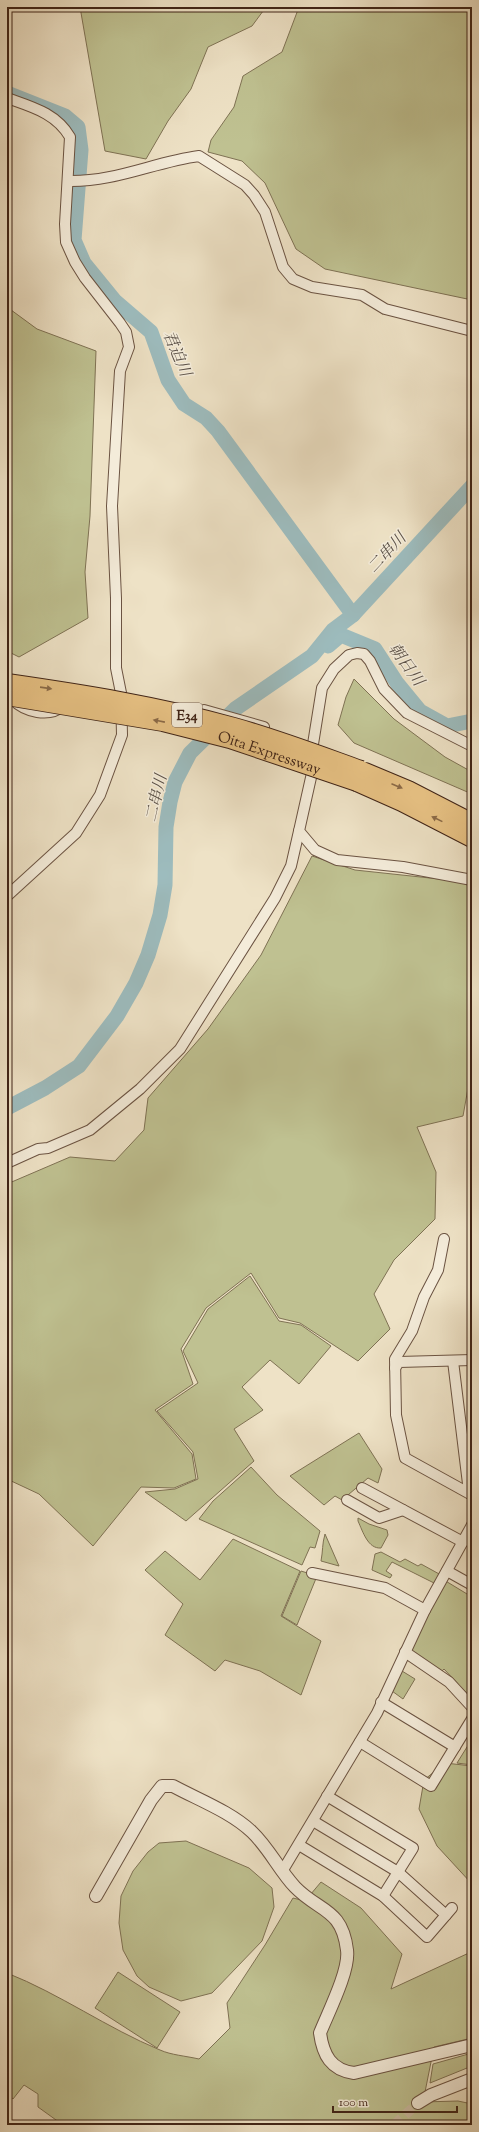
<svg xmlns="http://www.w3.org/2000/svg" width="479" height="2132" font-family="'Sorts Mill Goudy','Noto Serif JP',serif">
<rect width="100%" height="100%" fill="#eee2c6"/>
<filter id="stains"><feTurbulence type="fractalNoise" baseFrequency=".005" numOctaves="4"/><feColorMatrix values="0 0 0 0 .2 0 0 0 0 .09 0 0 0 0 .02 0 0 0 .5 -.17"/></filter>
<radialGradient id="worn" r=".72"><stop offset=".6" stop-color="#630" stop-opacity="0"/><stop offset="1" stop-color="#630" stop-opacity=".3"/></radialGradient>
<g fill="#bfc191" stroke="#7f7254">
<polygon points="80,7 266,7 252,26 208,47 191,89 168,121 146,159 105,151"/>
<polygon points="299,7 472,7 472,300 325,269 296,249 265,183 242,161 208,152 211,140 234,107 243,76 282,52"/>
<polygon points="7,307 37,329 96,351 90,516 85,572 88,618 19,657 7,651"/>
<polygon points="354,679 394,719 445,757 472,772 472,794 354,743 338,725 346,697"/>
<polygon points="312,856 355,870 458,881 472,887 472,1066 463,1116 417,1127 436,1172 435,1219 394,1260 374,1294 390,1329 358,1361 300,1323 279,1318 251,1273 206,1308 181,1349 193,1384 155,1410 192,1454 196,1479 174,1488 141,1487 93,1546 39,1494 7,1479 7,1184 70,1157 115,1161 144,1130 148,1098 208,1029 261,955"/>
<polygon points="250,1276 279,1321 301,1325 331,1346 299,1384 270,1360 242,1387 263,1410 234,1429 254,1461 186,1521 145,1492 175,1489 198,1479 193,1452 157,1411 198,1383 183,1351 208,1309"/>
<polygon points="359,1433 382,1469 378,1483 368,1478 342,1500 335,1496 324,1505 290,1476"/>
<polygon points="251,1467 277,1495 320,1531 315,1548 310,1547 302,1565 199,1519 213,1501"/>
<path d="M 358,1518 L 369,1524 L 387,1530 L 388,1535 L 381,1548 C 368,1549 363,1532 358,1521 Z"/>
<path d="M 325,1534 L 339,1566 L 321,1561 C 323,1551 322,1544 325,1534 Z"/>
<polygon points="233,1539 300,1571 281,1616 321,1641 301,1695 260,1671 225,1660 215,1671 165,1635 183,1604 145,1570 165,1551 200,1580"/>
<polygon points="381,1552 400,1562 405,1559 418,1566 421,1564 441,1575 436,1584 392,1562 386,1571 392,1575 390,1578 372,1570 375,1554"/>
<polygon points="301,1571 317,1576 297,1625 282,1616"/>
<polygon points="444,1580 472,1597 472,1699 444,1669 442,1671 409,1650"/>
<polygon points="402,1671 415,1679 403,1699 392,1691"/>
<polygon points="472,1739 472,1765 457,1763"/>
<polygon points="445,1763 472,1766 472,1884 437,1846 419,1809 424,1780"/>
<polygon points="186,1841 249,1868 272,1888 274,1907 262,1941 212,1993 181,2001 149,1987 137,1976 123,1950 119,1923 121,1896 133,1871 148,1852 159,1843"/>
<path d="M 321,1882 L 361,1908 L 402,1954 L 391,1989 L 471,1952 L 472,1947 L 472,2038 L 434,2047 L 423,2102 L 458,2101 L 472,2104 L 472,2125 L 63,2125 L 38,2107 L 38,2094 L 24,2085 L 13,2099 L 7,2094 L 7,1973 C 60,1994 107,2028 160,2050 C 171,2055 186,2056 199,2059 L 230,2028 L 227,2003 L 265,1945 L 293,1898 L 305,1901 Z"/>
<polygon points="118,1972 180,2012 157,2048 95,2008"/>
<polygon points="472,2053 472,2066 430,2083 433,2064"/>
</g>
<g fill="none" stroke-linecap="round" stroke-linejoin="round">
<g stroke="#9dbcbe" stroke-width="15">
<polyline points="7,93 65,116 78,127 81,150 74,240 84,263 115,301 151,332 168,380 184,404 206,418 218,431 353,615"/>
<polyline points="328,646 341,635 375,649 397,683 420,711 447,726 472,721"/>
<polyline points="7,1108 45,1088 79,1066 117,1016 136,983 148,955 160,915 165,885 166,827 170,802 175,782 190,753 235,709 312,656 333,630 353,615 472,486"/>
</g>
<polyline stroke="#cbbca3" stroke-width="10" stroke-dasharray="10 5" stroke-linecap="butt" points="394,2125 418,2103"/>
<g stroke="#6b5342" stroke-width="12">
<g id="minor">
<path d="M 7,98 C 32,107 56,113 70,137 L 65,224 L 66,242 L 75,262 L 85,278 L 120,323 L 126,332 L 129,347 L 120,371 L 112,506 L 116,598 L 116,668 L 121,693 L 122,735 L 100,795 L 76,833 L 7,896"/>
<path d="M 68,181 C 116,182 154,162 199,156 L 245,185 L 254,195 L 265,212 L 283,267 L 293,279 L 312,287 L 362,295 L 385,309 L 472,331"/>
<path d="M 13,700 C 25,712 49,718 63,706"/>
<polyline points="204,710 264,727"/>
<polyline points="472,746 407,713 384,689 370,661 364,654 357,653 349,655 334,669 322,688 309,769 312,773 299,831 315,850 337,860 403,867 472,880"/>
<polyline points="7,1163 38,1149 48,1148 90,1130 140,1089 180,1049 275,898 291,866 299,831"/>
<polyline points="444,1239 438,1270 424,1297 412,1331 395,1359 396,1415 405,1458 472,1495"/>
<polyline points="453,1361 469,1492"/>
<polyline points="395,1368 399,1362 472,1360"/>
<polyline points="362,1488 463,1542"/>
<polyline points="347,1500 379,1518 403,1510"/>
<polyline points="447,1571 472,1585"/>
<polyline points="312,1573 385,1588 425,1610"/>
<polyline points="405,1652 449,1682 472,1707"/>
<polyline points="381,1702 455,1747"/>
<polyline points="360,1742 431,1786 472,1719"/>
<polyline points="327,1796 413,1848 383,1896"/>
<polyline points="313,1821 398,1872 446,1915"/>
<polyline points="299,1845 383,1896 427,1937 452,1908"/>
<polyline points="283,1870 377,1713 425,1610 472,1525"/>
</g>
</g>
<g stroke="#6b5342" stroke-width="14">
<g id="tertiary">
<path d="M 96,1896 L 151,1800 L 162,1786 L 173,1786 C 199,1800 231,1812 252,1832 C 269,1848 279,1870 295,1887 C 319,1912 342,1908 347,1950 C 350,1970 328,2013 320,2033 C 323,2055 331,2070 354,2073 L 472,2045"/>
<polyline points="418,2103 431,2095 472,2079"/>
</g>
</g>
<g stroke="#3f2316" stroke-width="20">
<g id="motorway">
<polyline points="365,772 408,790 472,823"/>
<polyline points="357,782 402,802 472,838"/>
</g>
</g>
<use href="#minor" stroke="#f4ecda" stroke-width="10"/>
<use href="#tertiary" stroke="#f4ecda" stroke-width="12"/>
<use href="#motorway" stroke="#e7c183" stroke-width="18"/>
<g stroke="#3f2316" stroke-width="20" stroke-linecap="butt">
<g id="motorway-bridge">
<path d="M 7,683 C 83,694 160,706 234,727 C 277,739 319,755 361,770"/>
<path id="s1" d="M 7,696 L 163,722 L 230,739 L 357,782"/>
</g>
</g>
<use href="#motorway-bridge" stroke="#e7c183" stroke-width="18"/>
</g>
<defs><path id="oneway-solid" d="M-6-.8H1V-3.2L6.5 0L1 3.2V.8H-6Z"/></defs>
<g fill="#8b6a47">
<use href="#oneway-solid" transform="translate(46 688) rotate(8)"/>
<use href="#oneway-solid" transform="translate(159 721) rotate(-169)"/>
<use href="#oneway-solid" transform="translate(397 786) rotate(23)"/>
<use href="#oneway-solid" transform="translate(437 819) rotate(-154)"/>
</g>
<g text-anchor="middle" stroke-width="3" stroke-linejoin="round" paint-order="stroke">
<rect fill="#f4ecda" stroke="#755f51" stroke-width="1" x="172" y="703" width="30" height="24" rx="3"/>
<g font-size="14" font-weight="bold" fill="#3f2316">
<text x="187" y="720">E34</text>
</g>
<g font-size="15" fill="#3f2316" stroke="#f4ecda">
<text dy="5" stroke="none"><textPath href="#s1" startOffset="269">Oita Expressway</textPath></text>
</g>
<g font-size="16" font-style="italic" fill="#5b5148" stroke="#f4ecda">
<text transform="translate(178 353) rotate(67)" y="6">君迫川</text>
<text transform="translate(386 552) rotate(-47)" y="6">二串川</text>
<text transform="translate(407 664) rotate(54)" y="6">朝日川</text>
<text transform="translate(155 798) rotate(-77)" y="6">二串川</text>
</g>
</g>
<rect width="479" height="2132" fill="none" stroke="#eee2c6" stroke-width="24"/>
<rect x="8" y="8" width="463" height="2116" fill="none" stroke="#3f2316" stroke-width="2"/>
<rect x="12" y="12" width="455" height="2108" fill="none" stroke="#3f2316"/>
<path d="M333 2106v6h124v-6" fill="none" stroke="#3f2316" stroke-width="2"/>
<text x="339" y="2106" font-size="12" fill="#3f2316" stroke="#f4ecda" stroke-width="3" paint-order="stroke">100 m</text>
<rect width="100%" height="100%" filter="url(#stains)"/>
<rect width="100%" height="100%" fill="url(#worn)"/>
</svg>
